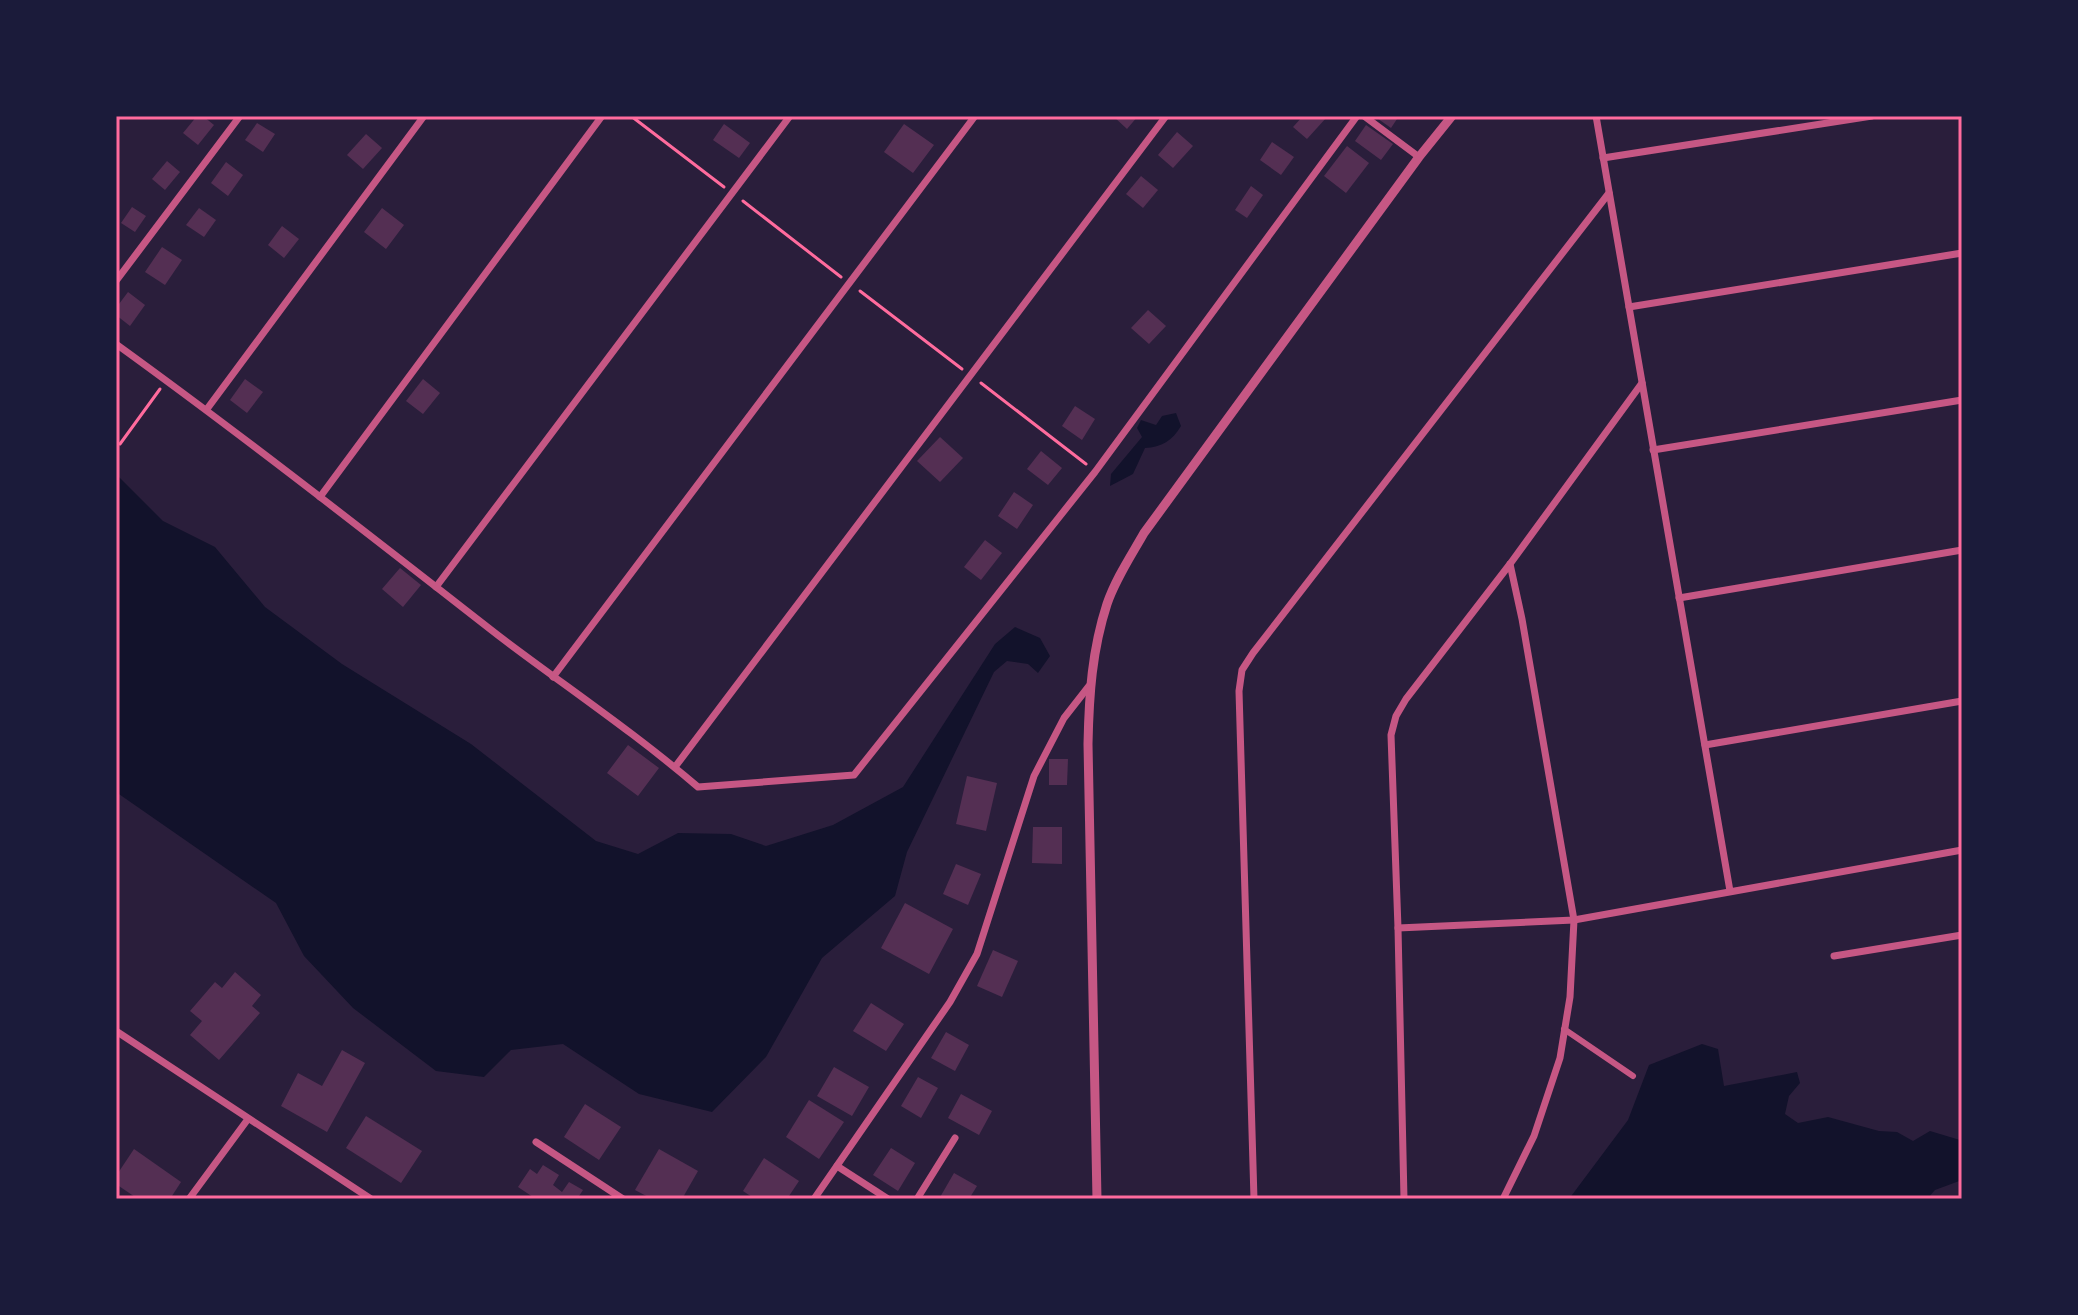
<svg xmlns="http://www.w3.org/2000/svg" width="2078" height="1315" font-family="'Golos Text',sans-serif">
<rect width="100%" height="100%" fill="#1b1b3a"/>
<rect fill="#2a1e3b" x="116" y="116" width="1846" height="1083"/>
<g fill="#12122b">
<path d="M 1176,413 L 1181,426 C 1172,441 1162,447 1145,448 L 1133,474 L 1110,486 L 1111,474 L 1142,437 L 1137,428 L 1141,420 L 1156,425 L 1162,416 Z"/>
<polygon points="116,474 163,521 215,547 265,607 342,664 471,744 596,841 638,854 678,833 731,834 766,846 833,825 903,787 995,644 1015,627 1040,638 1050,656 1038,673 1028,664 1007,661 994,672 907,852 895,896 822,958 766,1057 712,1112 639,1094 563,1044 511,1050 484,1077 436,1071 353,1008 304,956 276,903 116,792"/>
<polygon points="1702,1044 1718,1049 1724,1086 1797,1072 1800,1083 1789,1096 1785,1114 1798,1123 1828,1117 1879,1131 1897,1132 1913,1141 1930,1131 1960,1140 1960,1110 1962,1110 1962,1180 1935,1190 1927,1199 1569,1199 1628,1120 1649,1065"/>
</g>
<g fill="#542f53">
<polygon points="197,116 203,116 214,125 198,145 183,133"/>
<polygon points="1113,116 1138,116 1127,129"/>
<polygon points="1303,116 1323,116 1326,118 1307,139 1293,127"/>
<polygon points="1374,116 1399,116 1391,128"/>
<polygon points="257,123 275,134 263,152 245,140"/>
<polygon points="724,124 750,143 739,158 713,140"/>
<polygon points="904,124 934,145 913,173 884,152"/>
<polygon points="1366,125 1393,144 1381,160 1355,141"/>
<polygon points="1177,132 1193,146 1173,168 1158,155"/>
<polygon points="366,134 382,148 363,169 347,155"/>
<polygon points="1272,142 1294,157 1281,175 1260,160"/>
<polygon points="1347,146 1369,163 1346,193 1324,176"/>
<polygon points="167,161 180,172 165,190 152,179"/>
<polygon points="226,162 243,175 228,196 211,183"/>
<polygon points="1141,176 1158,190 1143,208 1126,194"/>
<polygon points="1251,186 1263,195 1247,218 1235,210"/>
<polygon points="132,207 146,216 135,232 121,223"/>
<polygon points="199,208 216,220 204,237 186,225"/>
<polygon points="382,208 404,225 386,249 364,232"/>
<polygon points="282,226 299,239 284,258 268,245"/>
<polygon points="162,247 182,260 165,285 145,272"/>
<polygon points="128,292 145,305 130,326 116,315 116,308"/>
<polygon points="1148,310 1166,326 1149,344 1131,328"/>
<polygon points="245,379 263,392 247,413 230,400"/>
<polygon points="423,379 440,393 423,414 406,401"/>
<polygon points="1075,406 1095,419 1082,440 1062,426"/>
<polygon points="940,437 963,458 940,482 917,461"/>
<polygon points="1041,451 1062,468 1048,485 1027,469"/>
<polygon points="1014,492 1033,505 1017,529 998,516"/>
<polygon points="985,540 1002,553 981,580 964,567"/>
<polygon points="400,568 421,585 403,607 382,589"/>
<polygon points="628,745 659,768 638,796 607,773"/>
<polygon points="1049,759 1068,759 1067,785 1049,785"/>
<polygon points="967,776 997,783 986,831 956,824"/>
<polygon points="1033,827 1062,827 1062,864 1032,863"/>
<polygon points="956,864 981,874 968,905 943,894"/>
<polygon points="905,903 953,929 929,974 881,948"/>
<polygon points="993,950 1018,961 1002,997 977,986"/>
<polygon points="235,972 261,995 252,1006 260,1013 219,1060 190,1035 202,1021 190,1011 215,982 222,988"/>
<polygon points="871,1003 904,1024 886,1051 853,1031"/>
<polygon points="946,1032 969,1045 955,1071 931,1058"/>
<polygon points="342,1050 365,1063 327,1132 281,1106 298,1073 322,1086"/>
<polygon points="834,1067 869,1087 852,1116 817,1096"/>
<polygon points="918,1077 938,1088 921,1118 901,1106"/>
<polygon points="961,1094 992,1111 979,1135 948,1118"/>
<polygon points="809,1100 844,1122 819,1159 786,1137"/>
<polygon points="585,1104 621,1127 599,1160 564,1137"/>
<polygon points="366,1116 422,1151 401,1183 346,1148"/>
<polygon points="891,1148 915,1163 898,1191 873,1175"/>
<polygon points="134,1149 181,1182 170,1199 138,1199 116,1184 116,1176"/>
<polygon points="659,1149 698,1171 682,1199 652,1199 635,1190"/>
<polygon points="764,1158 799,1181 787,1199 755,1199 743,1191"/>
<polygon points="543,1165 559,1175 553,1185 562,1192 569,1182 583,1190 577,1199 536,1199 518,1187 530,1169 537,1174"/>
<polygon points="954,1173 977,1186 969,1199 939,1199"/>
</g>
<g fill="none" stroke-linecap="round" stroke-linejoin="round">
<g stroke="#ff6b9d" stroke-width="3">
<polyline points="631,116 724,187"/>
<polyline points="743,201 841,277"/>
<polyline points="860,291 962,369"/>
<polyline points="981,383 1086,464"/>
<polyline points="120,444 160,389"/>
</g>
<polyline stroke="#c65784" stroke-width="6" points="1564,1029 1633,1076"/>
<g stroke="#c65784" stroke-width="7">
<polyline points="1364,116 1419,157"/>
<polyline points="1596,116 1730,891"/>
<polyline points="1603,158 1872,116"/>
<polyline points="116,281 240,116"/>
<polyline points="1629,307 1962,253"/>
<path d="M 116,344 C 246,438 372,537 499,636 C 565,686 635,733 698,787 L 854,775 L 1095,472 L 1357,116"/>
<polyline points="207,409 424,116"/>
<polyline points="1653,450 1962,400"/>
<polyline points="320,497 602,116"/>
<polyline points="436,587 790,116"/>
<polyline points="1679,598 1962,550"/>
<polyline points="553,677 975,116"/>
<polyline points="1705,745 1962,701"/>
<polyline points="675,767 1166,116"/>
<polyline points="1398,928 1574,920 1962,850"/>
<polyline points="1834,956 1962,935"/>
<polyline points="116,1031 371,1199"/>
<polyline points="536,1142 623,1199"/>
<polyline points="837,1166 888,1199"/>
<polyline points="189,1199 248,1119"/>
<polyline points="814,1199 950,1002 977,954 1034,776 1064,718 1089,686"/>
<polyline points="917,1199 955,1138"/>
<polyline points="1254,1199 1239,691 1242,670 1253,653 1609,193"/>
<polyline points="1404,1199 1398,928 1391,735 1396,716 1406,699 1510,564 1642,383"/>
<polyline points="1503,1199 1534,1136 1560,1058 1570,997 1574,920 1522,619 1510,564"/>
</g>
<path stroke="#c65784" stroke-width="9" d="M 1097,1199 L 1088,744 C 1089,695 1092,650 1107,604 C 1116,578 1131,556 1144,533 L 1419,157 L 1452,116"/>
</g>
<rect width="2078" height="1315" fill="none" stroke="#1b1b3a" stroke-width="236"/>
<rect x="118" y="118" width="1842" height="1079" fill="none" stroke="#ff6b9d" stroke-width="3"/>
</svg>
